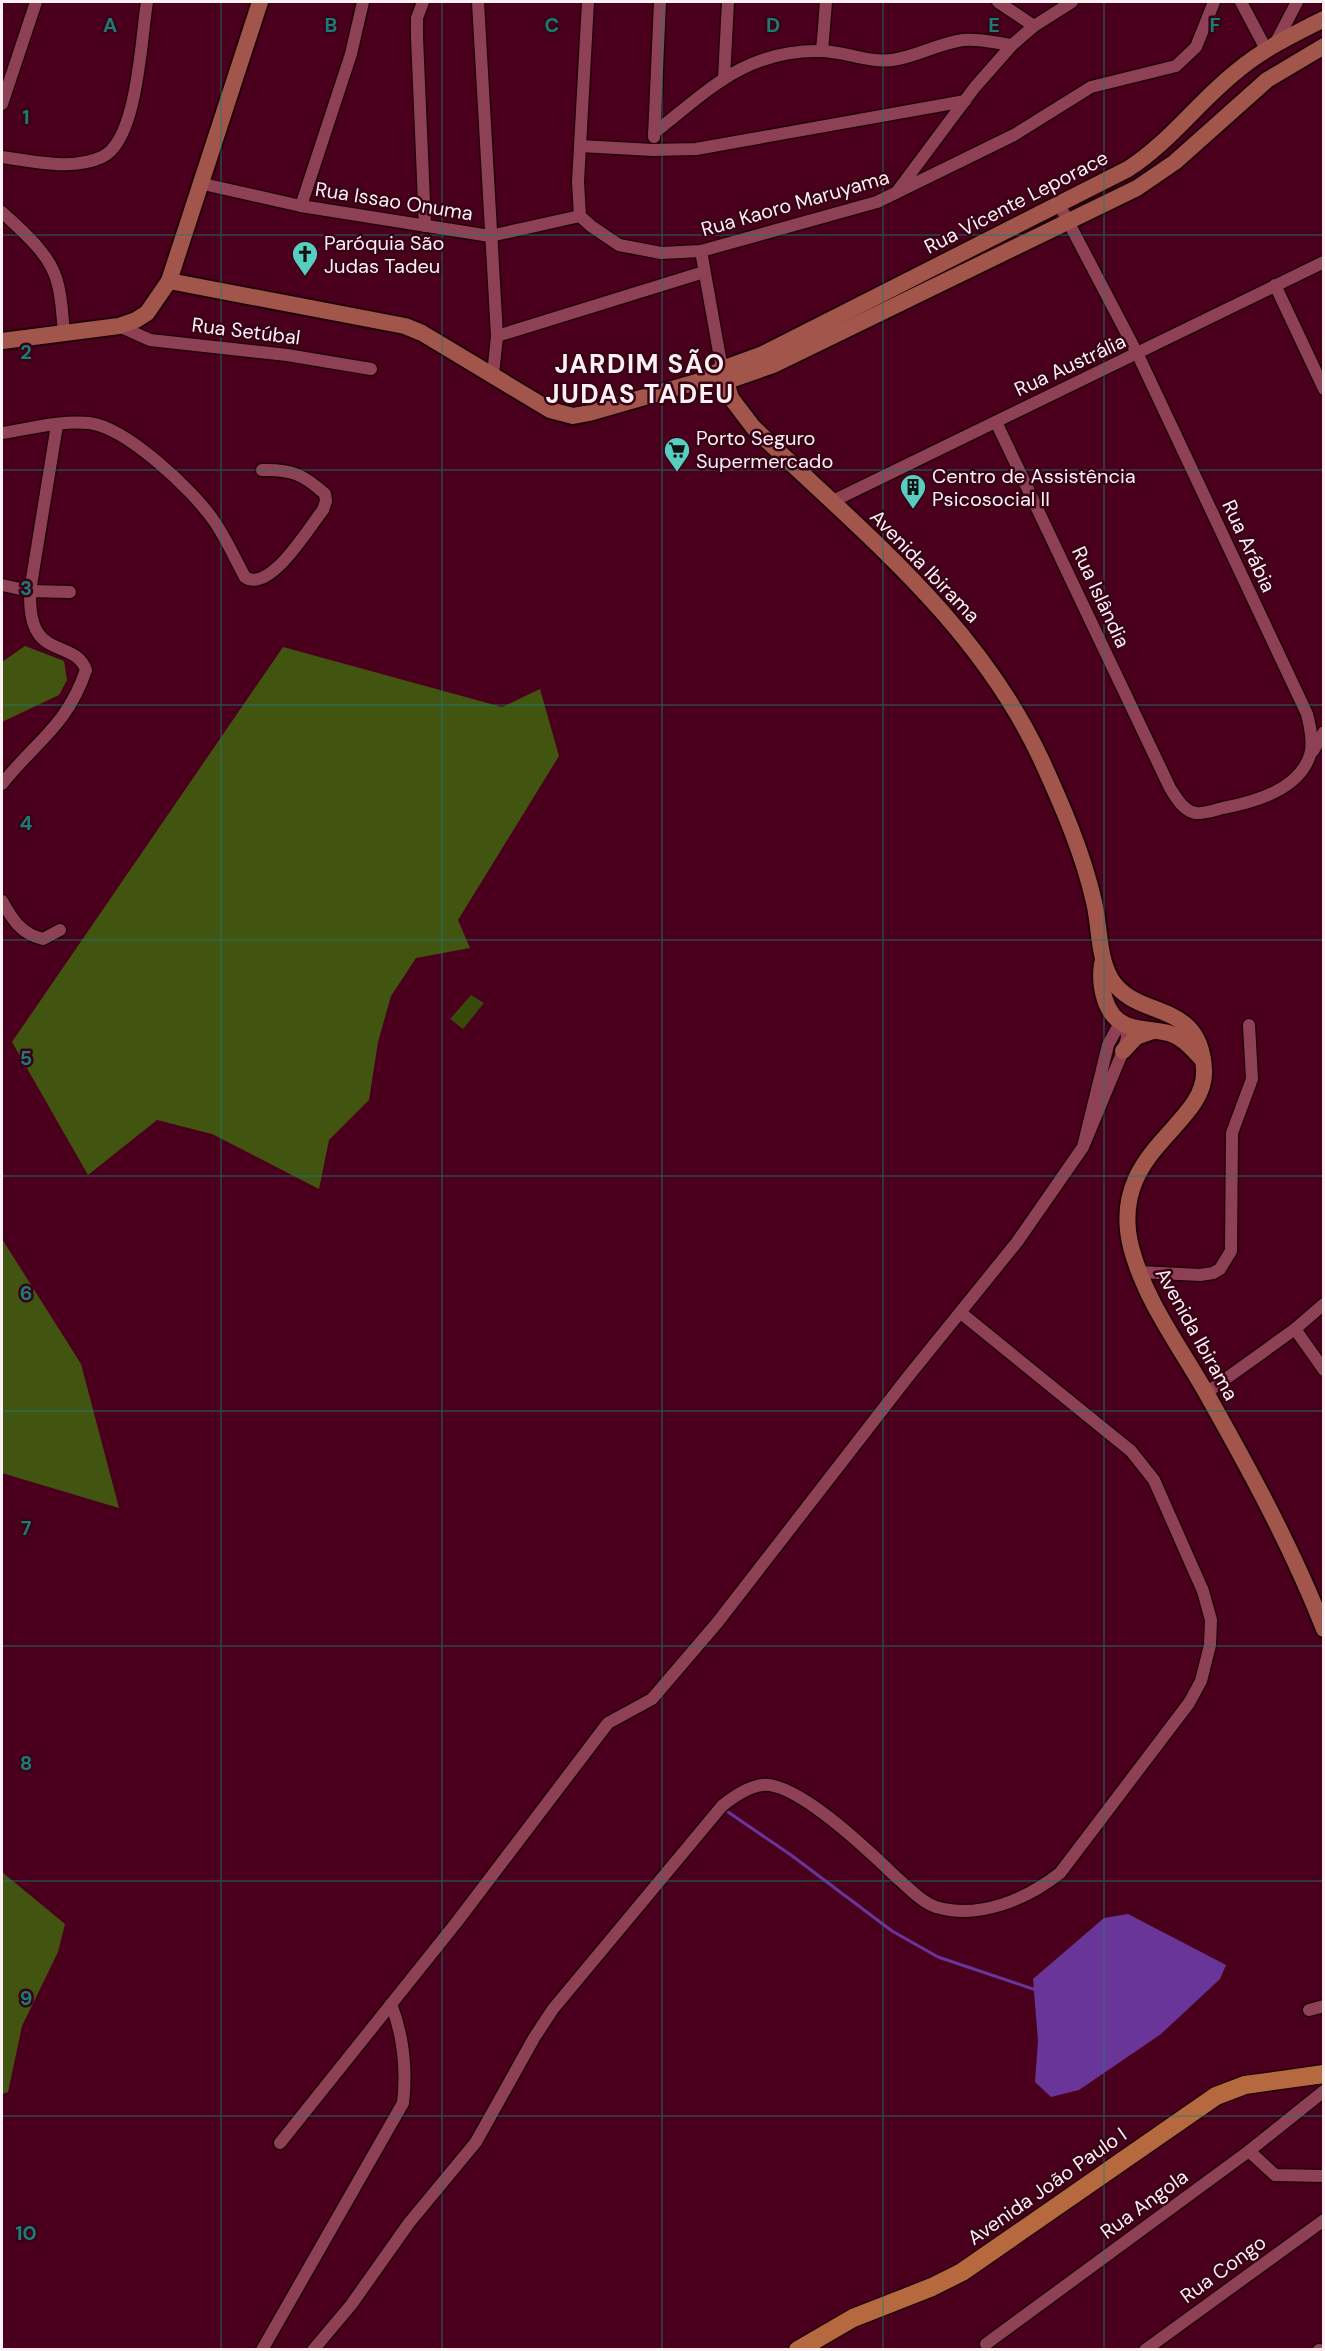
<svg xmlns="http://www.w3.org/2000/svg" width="1325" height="2351" font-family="'DM Sans',sans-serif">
<rect width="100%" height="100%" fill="#4a001d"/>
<polygon fill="#384a09" points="471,995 484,1003 463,1029 450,1019"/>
<g fill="#415510">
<polygon points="25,646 64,661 67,680 59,695 2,722 2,662"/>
<polygon points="283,647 502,707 540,689 559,756 458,920 470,948 416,958 391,996 378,1042 369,1100 329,1140 319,1189 212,1134 157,1120 88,1175 12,1042"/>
<polygon points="2,1239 81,1364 119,1508 2,1473"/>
<polygon points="2,1872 65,1924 58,1952 22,2026 8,2092 2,2094"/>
</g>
<polygon fill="#6a3599" points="1128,1914 1226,1965 1220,1979 1161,2034 1079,2090 1051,2097 1035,2082 1038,2041 1033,1979 1104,1918"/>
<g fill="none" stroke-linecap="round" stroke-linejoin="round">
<polyline stroke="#6a3599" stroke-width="3" points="728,1812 791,1855 892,1931 938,1957 1036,1990"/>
<g stroke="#22000a" stroke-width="15">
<g id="street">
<polyline points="423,2 417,18 417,37 425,226"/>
<polyline points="478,2 497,336 493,375"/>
<polyline points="588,2 578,182 580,216 591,226 619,245 661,253 701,251 877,202 1014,135 1091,87 1176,66 1196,47 1214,2"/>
<polyline points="998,2 1034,26"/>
<polyline points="1241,2 1266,49"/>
<polyline points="1275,44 1297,2"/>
<polyline points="822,51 826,2"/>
<polyline points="724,78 728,2"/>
<polyline points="2,104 36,2"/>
<path d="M 654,133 C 709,90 745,50 820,51 C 844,51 868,63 892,60 C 916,57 939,43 963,40 C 979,38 996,43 1012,45 L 1034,26 L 1072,2"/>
<polyline points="654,137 660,2"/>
<polyline points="580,146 653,150 696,149 965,101"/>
<path d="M 2,157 C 33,161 72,171 102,157 C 138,141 141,37 147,2"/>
<polyline points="203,184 301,206 490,236 580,216"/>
<polyline points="896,193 975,87 1012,45"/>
<polyline points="301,206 351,54 363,2"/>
<path d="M 2,212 C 23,232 52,255 58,285 C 62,299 62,316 64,331"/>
<polyline points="701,251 722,369"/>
<polyline points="1275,285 1324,389"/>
<polyline points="119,326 150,340 287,355 371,369"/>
<polyline points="497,336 704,272"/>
<path d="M 996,422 L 1170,788 C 1176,797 1183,811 1196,813 C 1204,814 1215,810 1223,808 C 1254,802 1299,790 1310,755 C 1314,743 1310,726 1307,714 L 1138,355 L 1059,204"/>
<path d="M 2,433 C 29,429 61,420 89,423 C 126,427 193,490 214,521 C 226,538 235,559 245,577 C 270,594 309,527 323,510 L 326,501 L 325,494 C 304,475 292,469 262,470"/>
<polyline points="833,501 1324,262"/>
<polyline points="2,585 30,591 70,592"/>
<polyline points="1313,751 1324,732"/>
<path d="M 2,784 C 36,741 67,726 86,670 C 78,647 50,652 38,633 C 30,621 30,604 30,591 L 57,425"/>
<path d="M 2,901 C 12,919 21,934 43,939 L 60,930"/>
<polyline points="1139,1272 1200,1275 1213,1273 1220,1269 1231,1251 1232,1133 1252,1079 1249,1025"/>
<polyline points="1295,1329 1324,1370"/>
<polyline points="1206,1393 1295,1329 1324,1304"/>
<polyline points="1309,2010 1324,2006"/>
<polyline points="280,2143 456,1923 608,1723 652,1699 717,1623 907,1378 1017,1242 1083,1147 1123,1051 1127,1038 1126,1025 1116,1030 1108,1045 1083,1147"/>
<polyline points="1249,2151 1275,2175 1324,2176"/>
<polyline points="986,2344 1249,2151 1324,2091"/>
<path d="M 262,2350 L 403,2103 C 407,2070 403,2034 391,2004"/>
<path d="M 313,2350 L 351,2305 L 409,2223 L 476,2142 L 534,2038 L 553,2009 L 722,1806 C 733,1797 748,1787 762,1785 C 797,1781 871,1853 896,1877 C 908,1887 921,1902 936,1907 C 979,1920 1027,1899 1060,1873 L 1189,1703 L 1201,1681 L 1210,1645 L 1211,1620 L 1203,1591 L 1154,1480 L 1131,1451 L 961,1313"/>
<polyline points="1145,2350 1324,2220"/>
<polyline points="1319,2350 1320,2350"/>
</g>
</g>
<g stroke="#22000a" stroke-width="20">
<g id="secondary">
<path d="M 169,281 L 405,326 L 422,333 L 550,410 L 573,416 L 589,413 L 700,381 L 722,369 L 763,354 L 1128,169 C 1170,142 1198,102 1237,71 C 1263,49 1294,34 1324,19"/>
<polyline points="2,341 119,326 136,320 147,313 169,281 260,2"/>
<path d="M 722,369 L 731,398 L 753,427 C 860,531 976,620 1041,759 C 1062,805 1083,853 1094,902 C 1100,927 1098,957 1111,979 C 1137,1021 1200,998 1204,1069 C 1208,1126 1107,1150 1131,1247 C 1144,1298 1178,1344 1204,1389 C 1248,1467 1291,1545 1324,1629"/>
<polyline points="715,381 736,378 773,365 1137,188 1175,162 1267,80 1324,46"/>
<path d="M 1102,964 C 1099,984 1104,1016 1126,1025 C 1140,1031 1157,1029 1171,1034 C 1184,1038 1194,1051 1203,1060"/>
<polyline points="1123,1051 1136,1037 1153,1031"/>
</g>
</g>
<g stroke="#22000a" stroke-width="21">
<polyline id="primary" points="798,2350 853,2318 932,2287 962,2272 1216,2096 1245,2085 1324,2074"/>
</g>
<use href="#street" stroke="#8e4055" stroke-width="12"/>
<use href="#secondary" stroke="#a2554a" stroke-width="16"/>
<use href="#primary" stroke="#b6693e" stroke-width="18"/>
</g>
<path fill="none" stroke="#1b7c75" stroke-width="1.5" stroke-opacity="0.55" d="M 221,2 L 221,2350M 442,2 L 442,2350M 662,2 L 662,2350M 883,2 L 883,2350M 1104,2 L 1104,2350M 2,235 L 1324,235M 2,470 L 1324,470M 2,705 L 1324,705M 2,940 L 1324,940M 2,1176 L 1324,1176M 2,1411 L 1324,1411M 2,1646 L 1324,1646M 2,1881 L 1324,1881M 2,2116 L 1324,2116"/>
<defs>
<g id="church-pin" transform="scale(1.35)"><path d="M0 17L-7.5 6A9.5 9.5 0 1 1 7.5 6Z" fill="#58cec0" stroke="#380115"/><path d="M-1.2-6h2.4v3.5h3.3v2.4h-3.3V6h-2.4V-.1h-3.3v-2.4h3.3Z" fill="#111"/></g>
<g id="supermarket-pin" transform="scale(1.35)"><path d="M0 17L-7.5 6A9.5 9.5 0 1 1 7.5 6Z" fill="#58cec0" stroke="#380115"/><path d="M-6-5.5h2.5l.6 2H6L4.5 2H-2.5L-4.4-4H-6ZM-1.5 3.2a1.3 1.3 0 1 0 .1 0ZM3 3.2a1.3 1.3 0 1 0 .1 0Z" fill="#111"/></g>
<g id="building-pin" transform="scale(1.35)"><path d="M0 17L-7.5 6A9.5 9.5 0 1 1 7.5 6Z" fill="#58cec0" stroke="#380115"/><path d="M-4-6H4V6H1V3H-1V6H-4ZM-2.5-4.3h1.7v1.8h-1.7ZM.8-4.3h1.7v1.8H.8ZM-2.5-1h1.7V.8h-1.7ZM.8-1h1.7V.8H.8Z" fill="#111"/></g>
</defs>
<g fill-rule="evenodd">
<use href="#church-pin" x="305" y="254"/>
<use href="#supermarket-pin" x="677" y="450"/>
<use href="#building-pin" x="913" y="487"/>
</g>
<g text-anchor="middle" stroke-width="5" stroke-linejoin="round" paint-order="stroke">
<g font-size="20" fill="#fbf1f3" stroke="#380115">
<text transform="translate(394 201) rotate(9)" y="7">Rua Issao Onuma</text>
<text transform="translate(1016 202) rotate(-27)" y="7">Rua Vicente Leporace</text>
<text transform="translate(795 203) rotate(-16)" y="7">Rua Kaoro Maruyama</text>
<text transform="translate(246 331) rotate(7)" y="7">Rua Setúbal</text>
<text transform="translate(1070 365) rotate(-25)" y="7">Rua Austrália</text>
<text transform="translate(1249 546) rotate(65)" y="7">Rua Arábia</text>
<text transform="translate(925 566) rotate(46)" y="7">Avenida Ibirama</text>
<text transform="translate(1101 597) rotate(65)" y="7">Rua Islândia</text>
<text transform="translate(1197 1334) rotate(61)" y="7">Avenida Ibirama</text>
<text transform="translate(1047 2186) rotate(-35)" y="7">Avenida João Paulo I</text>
<text transform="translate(1144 2204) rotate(-36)" y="7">Rua Angola</text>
<text transform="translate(1223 2269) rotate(-36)" y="7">Rua Congo</text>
</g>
<g font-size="20" fill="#fbf1f3" stroke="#380115" text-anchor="start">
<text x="324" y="250">Paróquia São<tspan x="324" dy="23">Judas Tadeu</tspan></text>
<text x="696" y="445">Porto Seguro<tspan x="696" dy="23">Supermercado</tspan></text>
<text x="932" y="483">Centro de Assistência<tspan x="932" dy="23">Psicosocial II</tspan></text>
</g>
<g font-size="26" font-weight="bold" letter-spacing="1.5" fill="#fbf1f3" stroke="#380115">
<text x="640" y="373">JARDIM SÃO<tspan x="640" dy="30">JUDAS TADEU</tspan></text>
</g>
</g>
<g font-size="20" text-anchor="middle" font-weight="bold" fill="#1b7c75" stroke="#380115" stroke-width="5" stroke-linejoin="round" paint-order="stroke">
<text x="110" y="32">A</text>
<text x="331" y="32">B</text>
<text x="552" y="32">C</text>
<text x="773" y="32">D</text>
<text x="994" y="32">E</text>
<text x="1215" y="32">F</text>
<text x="26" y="124">1</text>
<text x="26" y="359">2</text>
<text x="26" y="595">3</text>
<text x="26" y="830">4</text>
<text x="26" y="1065">5</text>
<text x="26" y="1300">6</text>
<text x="26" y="1535">7</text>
<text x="26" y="1770">8</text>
<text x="26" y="2005">9</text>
<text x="26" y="2240">10</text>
</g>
<rect width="1325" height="2351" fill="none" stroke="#fbf1f3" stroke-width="6"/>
</svg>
